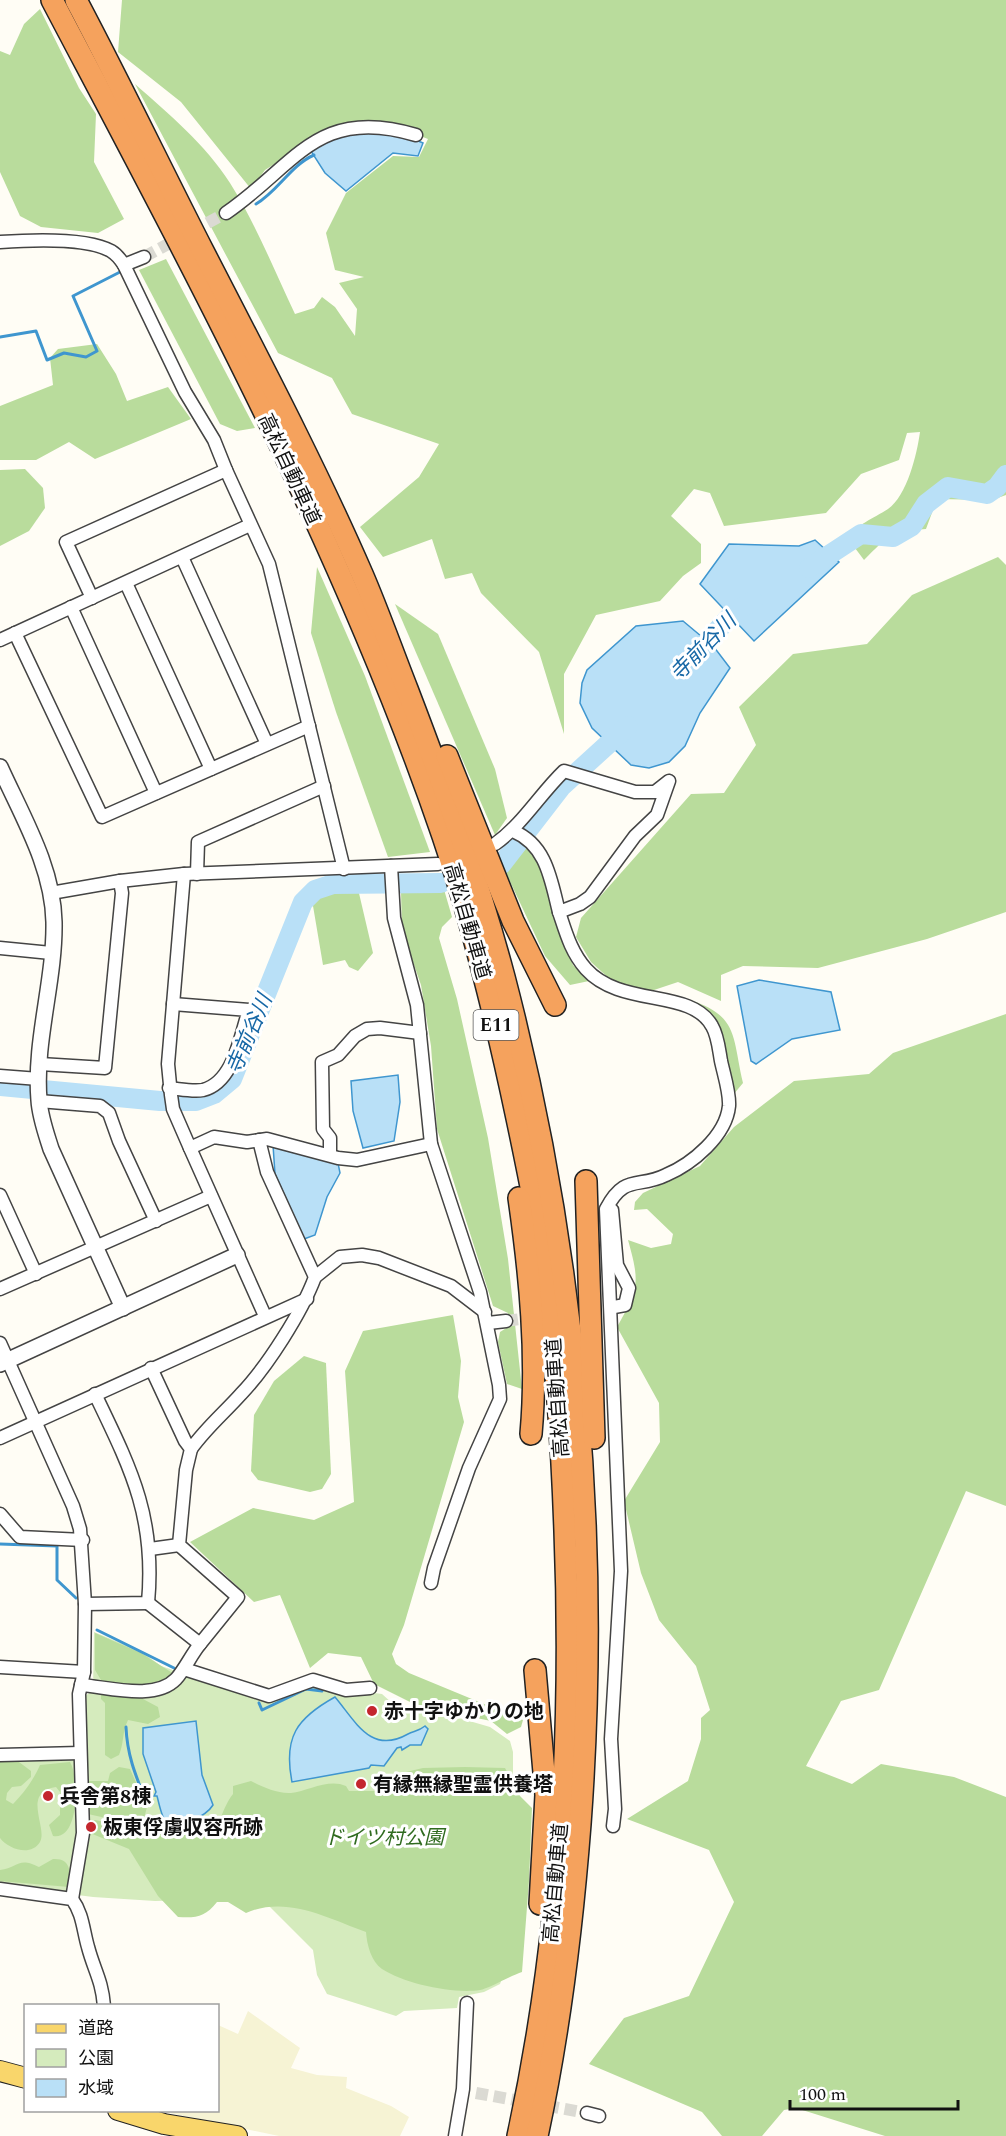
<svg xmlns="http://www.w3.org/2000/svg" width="1006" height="2136" font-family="Spectral,'Noto Sans JP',serif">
<rect width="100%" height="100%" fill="#fffdf5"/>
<polygon fill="#f6f3d4" points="248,2011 300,2048 291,2068 317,2075 347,2077 346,2088 391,2106 409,2117 400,2136 279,2136 160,2111 218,2110 218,2025 238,2034"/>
<polygon fill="#d5ebbd" points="94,1632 142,1652 161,1666 266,1701 312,1685 382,1694 392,1703 406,1710 442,1713 490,1727 510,1741 513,1752 513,1850 505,1971 500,1984 484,1992 459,1997 457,2008 404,2011 396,2016 327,1994 317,1975 313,1950 261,1898 155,1901 93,1897 0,1885 0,1762 87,1759 84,1697 93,1690"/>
<g fill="#b9dc9c">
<path d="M 122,0 L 1006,0 L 1006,495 L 992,500 L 937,499 L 926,529 C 891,531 888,536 864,560 L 849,540 C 857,523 873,519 888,509 C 907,496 917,454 920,432 L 907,433 L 899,460 L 861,474 L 826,513 L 724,526 L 710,493 L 694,489 L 671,516 L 701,544 L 701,563 L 683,576 L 660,601 L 596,615 L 564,674 L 564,734 L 539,652 L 481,593 L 472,573 L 445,579 L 432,539 L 383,557 L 360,527 L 419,477 L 439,444 L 352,414 L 332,378 L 278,353 L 135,84 C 169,114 205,144 230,183 C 256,224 274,270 295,314 L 314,308 L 322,297 L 335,307 L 355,336 L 357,309 L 339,283 L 364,277 L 335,270 L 326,233 L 346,193 L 393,156 L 419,157 L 428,139 L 400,128 L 320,135 L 265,170 L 251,189 L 181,102 L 118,52 Z"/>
<polygon points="40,9 79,88 96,114 94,162 124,219 98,233 41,227 20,216 0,172 0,51 10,55 24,24"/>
<polygon points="166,259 255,428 237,431 220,424 139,270"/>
<polygon points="97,344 116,374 127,401 168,387 191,419 95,459 69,442 36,460 0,460 0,406 53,385 50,358 58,349"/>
<polygon points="25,469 43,488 45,508 29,531 0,546 0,470"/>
<polygon points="998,557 1006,565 1006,912 927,939 818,968 743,966 721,975 721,1001 678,982 651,991 614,983 591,962 576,937 581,918 691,794 724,793 756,745 739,707 793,654 867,644 912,595"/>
<polygon points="317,567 365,676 430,852 388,857 336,712 311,633"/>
<polygon points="395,604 438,634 495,769 507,818 495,835"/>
<polygon points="526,848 542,866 557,924 573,965 589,981 570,985 545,956 506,873"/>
<polygon points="443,886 452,917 442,927 439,938 457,999 488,1138 508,1259 522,1389 507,1384 498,1342 500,1332 508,1327 508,1313 493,1306 437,1129 431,1046 421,985 402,930 401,892"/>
<polygon points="358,889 373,953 358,971 349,967 345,960 323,965 312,900 322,892"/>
<path d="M 687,999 C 739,1015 732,1036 743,1083 L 733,1095 L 706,1011 Z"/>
<path d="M 1006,1014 L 1006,1506 L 966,1491 L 879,1690 L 841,1701 L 806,1766 L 852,1784 L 881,1764 L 954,1777 L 1006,1797 L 1006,2136 L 885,2136 L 796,2108 L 784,2110 L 762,2136 L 722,2136 L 702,2112 L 589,2064 L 624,2018 L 689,1996 L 734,1902 L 709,1850 L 627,1819 L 688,1781 L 701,1739 L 701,1718 L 710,1710 L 696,1666 L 659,1620 L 641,1573 L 624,1501 L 660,1442 L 659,1403 L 617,1327 C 639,1288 640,1283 628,1240 L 651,1248 L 671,1244 L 673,1234 L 647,1209 L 634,1210 L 635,1202 L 643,1193 L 700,1166 L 734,1127 L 794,1081 L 869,1074 L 893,1053 Z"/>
<polygon points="453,1315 461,1361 458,1397 464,1422 404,1625 392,1654 396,1664 409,1673 523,1720 521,1727 507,1734 491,1721 418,1706 374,1684 361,1657 328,1653 310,1668 280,1595 254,1602 190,1542 253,1508 314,1520 354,1502 345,1371 363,1331"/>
<polygon points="304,1356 326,1363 331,1474 322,1489 310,1492 258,1480 251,1471 254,1415 274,1381"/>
<path d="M 95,1633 L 141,1653 L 174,1674 L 172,1678 L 141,1695 L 143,1699 L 158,1707 L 160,1717 L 148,1724 L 128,1720 C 122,1732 124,1744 119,1755 L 111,1759 L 105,1755 L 105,1703 L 101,1699 L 101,1680 L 95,1670 Z"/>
<path d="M 19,1762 L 31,1771 L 31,1777 L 21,1786 L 12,1787 L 7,1793 L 6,1800 L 13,1804 C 24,1793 34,1779 40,1765 L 70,1762 C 79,1776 80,1841 53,1836 L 49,1825 L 60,1815 L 60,1792 L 56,1787 C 21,1792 48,1828 40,1842 C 31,1857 8,1849 0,1838 L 0,1762 Z"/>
<polygon points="119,1767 130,1769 147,1807 142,1826 88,1814 89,1781 108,1781 110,1773"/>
<path d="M 465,1767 L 505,1768 L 520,1796 L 532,1808 L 529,1881 L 522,1972 C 512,1975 488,1989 480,1990 C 453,1994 405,1984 382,1969 C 371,1961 367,1945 366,1932 C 328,1918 286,1895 246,1913 L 228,1902 L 217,1902 C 205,1917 197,1918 178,1917 L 158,1896 L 129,1849 L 90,1833 L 89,1824 L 95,1820 L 161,1833 L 207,1836 C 224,1821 220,1811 233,1794 L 233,1786 L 251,1781 C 262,1787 278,1794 291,1793 C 308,1791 329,1778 346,1786 L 349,1791 L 383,1791 L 406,1782 L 406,1772 L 423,1768 Z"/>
<path d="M 53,1859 C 71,1858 71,1872 69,1887 L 0,1881 L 0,1870 C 18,1868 18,1856 39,1867 Z"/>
</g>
<g fill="#b9e0f7" stroke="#3f96cf" stroke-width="1.5">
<polygon points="367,128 404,135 423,143 418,156 393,153 346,191 325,173 309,148"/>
<polygon points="815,540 839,562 754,641 700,584 729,544 799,546"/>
<polygon points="683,621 714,647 730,668 700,713 685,746 669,762 649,768 631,765 592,728 580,703 582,683 587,670 636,626"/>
<polygon points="759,980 831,992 840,1030 792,1039 756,1064 751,1061 737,986"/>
<polygon points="398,1075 400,1102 394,1141 363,1148 353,1111 351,1081"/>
<polygon points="273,1145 338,1163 340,1173 327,1197 315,1235 304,1239 275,1174"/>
<path d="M 335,1697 C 356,1722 371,1755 408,1734 C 414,1731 419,1731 425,1726 L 428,1729 L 421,1745 L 410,1745 L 402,1750 L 401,1747 L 397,1748 L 384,1766 L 371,1765 L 369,1768 L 292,1782 C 283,1737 297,1718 335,1697 Z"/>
<path d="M 196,1721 L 202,1775 L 213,1805 C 207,1815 178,1831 167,1823 C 162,1820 159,1803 157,1796 L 154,1796 L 156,1792 L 143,1754 L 143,1728 Z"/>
</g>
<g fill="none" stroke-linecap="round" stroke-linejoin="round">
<g stroke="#3f96cf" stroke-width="3">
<path d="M 256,204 C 278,191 291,165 314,155"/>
<polyline points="0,337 36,331 47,360 64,353 86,357 97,351 73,296 120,272"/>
<polyline points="0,1544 57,1546 57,1580 76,1598"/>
<polyline points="97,1630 174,1668"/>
<polyline points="259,1703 262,1710 306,1689 322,1691"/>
<path d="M 126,1727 C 127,1754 135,1774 145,1799 L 150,1797"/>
</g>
<g stroke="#b9e0f7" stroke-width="20">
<polyline points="809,568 861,534 893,537 912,526 926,504 948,487 987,494 997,487 1006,475"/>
<polyline points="690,661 734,612 753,601"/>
<polyline points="501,865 562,786 628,726"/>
<polyline points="0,1086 160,1101 196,1101 214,1094 232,1079 303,902 315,890 333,884 441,883"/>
</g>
<g stroke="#dbdad3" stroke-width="12" stroke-dasharray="12 6" stroke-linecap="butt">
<polyline points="144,257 226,213"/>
<polyline points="506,1321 536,1317"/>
<polyline points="476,2093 587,2113"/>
</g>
<g stroke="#444" stroke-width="15">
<g id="minor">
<path d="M 226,213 C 295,166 317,105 416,135"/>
<path d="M 0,242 C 29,240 86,237 111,251 C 116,254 121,260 124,265 L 185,392 L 214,440 L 226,470"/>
<polyline points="124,265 144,257"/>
<polyline points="182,557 267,744"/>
<polyline points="126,583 211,769"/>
<polyline points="92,598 66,542 226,470 269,564 344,869"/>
<polyline points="71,607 156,793"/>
<polyline points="15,633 102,817 309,726"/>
<polyline points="0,640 250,525"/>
<path d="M 495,844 C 523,824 540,794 564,771 L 635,792 L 655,792 L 669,781 L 657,815 L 635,836 L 590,897 L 580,904 L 559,912 C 551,881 547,845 513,831"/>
<polyline points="391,866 394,918 417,1005 431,1144 480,1292 499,1385 500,1399 469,1468 434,1568 431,1583"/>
<polyline points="184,874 168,1064 171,1095 173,1109 190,1148 265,1316"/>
<polyline points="197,874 198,842 324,786"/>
<polyline points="51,893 120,881 184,874 438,864"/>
<path d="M 559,912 C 566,933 571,952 586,969 C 621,1008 691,988 712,1026 C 718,1036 719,1050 721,1061 C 724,1075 730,1093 729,1106 C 726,1136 692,1164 666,1175 C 638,1189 625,1173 606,1209 L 621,1571 L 611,1739 L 615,1809 L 613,1826"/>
<polyline points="0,948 51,953"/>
<polyline points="40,1064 105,1068 122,893 120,881"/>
<polyline points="0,1076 39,1079"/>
<path d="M 169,1088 C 180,1089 193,1092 203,1090 C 234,1082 240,1036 249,1010 L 173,1004"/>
<polyline points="39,1101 100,1106 109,1113 119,1141 156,1221"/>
<polyline points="190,1148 214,1137 247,1142 267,1139 338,1158 357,1160 431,1144"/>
<polyline points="330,1155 330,1138 323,1129 322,1062 338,1055 355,1036 367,1029 380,1028 420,1033"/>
<polyline points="0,1195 36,1274"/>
<polyline points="612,1210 617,1265 629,1288 625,1305 614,1307"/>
<polyline points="315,1277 340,1257 362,1255 379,1258 451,1286 485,1312"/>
<polyline points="0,1289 211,1196"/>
<polyline points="488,1323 506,1321"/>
<polyline points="0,1343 73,1506 80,1529 85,1604 84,1672 79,1694 83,1833 72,1899"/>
<polyline points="0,1438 307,1299"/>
<path d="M 191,1449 C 206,1428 224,1413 241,1394 C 267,1367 302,1312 315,1277 L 267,1172 L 259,1140"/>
<polyline points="0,1514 20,1537 83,1540"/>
<polyline points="150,1549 179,1545"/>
<polyline points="148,1603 200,1644 238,1597 179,1545 186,1470 191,1449 185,1441 151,1368"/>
<path d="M 85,1604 L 148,1603 C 156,1517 131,1469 95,1394"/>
<polyline points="0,1667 84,1672"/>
<polyline points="184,1669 269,1696 313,1680 346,1690 370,1688"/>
<path d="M 81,1685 C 108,1687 155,1701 176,1679 C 185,1669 191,1655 200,1644"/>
<polyline points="0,1755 80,1753"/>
<path d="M 0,1889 L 72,1899 C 83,1914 83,1930 88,1947 C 94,1970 102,1980 104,2006"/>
<polyline points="587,2113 599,2116"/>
<polyline points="455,2136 463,2089 467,2003"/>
</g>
</g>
<g stroke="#444" stroke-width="18">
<g id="tertiary">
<path d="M 0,767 C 22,816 53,867 54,922 C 55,981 34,1041 39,1100 C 40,1117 46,1133 51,1149 L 123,1308"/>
<polyline points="0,1364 237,1255"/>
</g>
</g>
<g stroke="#222" stroke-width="22">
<g id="primary">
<polyline points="0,2071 26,2078"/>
<polyline points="118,2110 164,2124 237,2136"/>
</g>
</g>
<g stroke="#222" stroke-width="24">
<g id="motorway">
<path d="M 52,0 C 195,272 343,544 443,836 C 474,928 497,1023 517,1118 C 528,1170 539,1222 546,1273 C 556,1359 562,1445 565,1531 C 573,1733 561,1938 518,2136"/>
<path d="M 76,0 C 120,83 160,167 203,251 C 258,358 314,464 362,574 C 378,611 392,651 407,689 C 443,783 478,879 504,977 C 576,1253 601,1540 580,1824 C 572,1928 559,2034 537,2136"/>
<polyline points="447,756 513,921 555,1005"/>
<polyline points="586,1181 594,1438"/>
<path d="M 519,1198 C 530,1275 538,1356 531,1434"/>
<polyline points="535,1670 546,1795 540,1904"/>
</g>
</g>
<use href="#minor" stroke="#fff" stroke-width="12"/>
<use href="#tertiary" stroke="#fff" stroke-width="15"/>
<use href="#primary" stroke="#f9d66b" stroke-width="20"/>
<use href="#motorway" stroke="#f5a25d" stroke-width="21"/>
</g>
<g fill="#c4262e" stroke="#fff" stroke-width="2">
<circle cx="372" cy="1711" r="6"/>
<circle cx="361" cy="1784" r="6"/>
<circle cx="48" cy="1796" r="6"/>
<circle cx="91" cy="1827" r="6"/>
</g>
<g text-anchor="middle" stroke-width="6" stroke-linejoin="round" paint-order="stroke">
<rect fill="#fff" stroke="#585858" stroke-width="1.5" x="473.5" y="1010" width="45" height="30" rx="4.5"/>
<g font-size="18" font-weight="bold" fill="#111">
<text x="496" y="1031">E11</text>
</g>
<g font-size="20" fill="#111" stroke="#fff">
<text transform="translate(290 469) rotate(65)" y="7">高松自動車道</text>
<text transform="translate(468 921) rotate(74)" y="7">高松自動車道</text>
<text transform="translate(557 1398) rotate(-94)" y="7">高松自動車道</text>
<text transform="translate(555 1883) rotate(-85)" y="7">高松自動車道</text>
</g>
<g font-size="20" font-weight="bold" fill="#111" stroke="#fff" text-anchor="start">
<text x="384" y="1718">赤十字ゆかりの地</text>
<text x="373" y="1791">有縁無縁聖霊供養塔</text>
<text x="60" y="1803">兵舎第8棟</text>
<text x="103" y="1834">板東俘虜収容所跡</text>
</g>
<g font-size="20" font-style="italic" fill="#2f6b1f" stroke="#fff">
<text x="384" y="1844">ドイツ村公園</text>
</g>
<g font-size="21" font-style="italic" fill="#1768a6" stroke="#fff">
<text transform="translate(703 647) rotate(-46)" y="7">寺前谷川</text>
<text transform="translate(249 1034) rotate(-67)" y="7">寺前谷川</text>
</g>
</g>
<rect x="24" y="2004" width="195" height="108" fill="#ffffff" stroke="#a0a0a0" stroke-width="1.5"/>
<rect x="36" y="2024" width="30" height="9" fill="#f9d66b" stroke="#a0a0a0" stroke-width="1.5"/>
<text x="78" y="2034" font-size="18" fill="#111111">道路</text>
<rect x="36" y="2049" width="30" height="18" fill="#d5ebbd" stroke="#a0a0a0" stroke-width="1.5"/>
<text x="78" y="2064" font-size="18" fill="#111111">公園</text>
<rect x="36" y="2079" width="30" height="18" fill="#b9e0f7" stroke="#a0a0a0" stroke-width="1.5"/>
<text x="78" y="2094" font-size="18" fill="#111111">水域</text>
<path d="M790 2100v9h168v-9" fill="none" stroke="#111111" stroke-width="3"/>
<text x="799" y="2100" font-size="18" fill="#111111" stroke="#ffffff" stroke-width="4.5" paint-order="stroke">100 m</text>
</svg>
